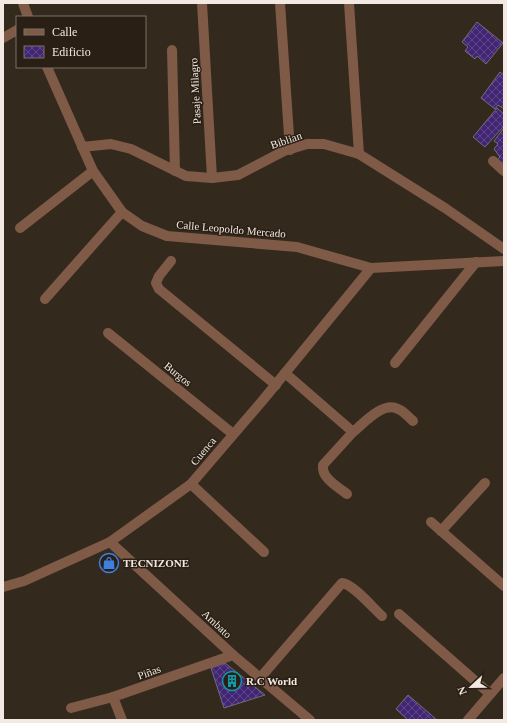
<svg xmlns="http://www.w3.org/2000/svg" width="507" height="723" font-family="Georgia,serif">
<defs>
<pattern id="building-cross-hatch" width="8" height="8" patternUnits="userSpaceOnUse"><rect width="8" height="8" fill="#422674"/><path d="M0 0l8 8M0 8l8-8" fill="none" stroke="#5e4688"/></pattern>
</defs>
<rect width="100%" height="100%" fill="#34291d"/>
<g fill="url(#building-cross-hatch)" stroke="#706d7e">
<polygon points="477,22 503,43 486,64 477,56 475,59 465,51 468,47 462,42"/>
<polygon points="500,72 504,75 504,109 498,105 495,109 481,98"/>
<polygon points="497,108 504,114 504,126 485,147 473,137"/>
<polygon points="504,128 504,162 502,165 497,160 500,157 494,149 498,144 494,141"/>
<polygon points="225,663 265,695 224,708 211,668"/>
<polygon points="408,695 437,720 408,720 396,709"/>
</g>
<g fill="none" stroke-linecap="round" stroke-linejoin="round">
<g stroke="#7f5a47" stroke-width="10">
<polyline points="23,3 28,17"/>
<polyline points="202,3 212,178"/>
<polyline points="280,3 290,150"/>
<polyline points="349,3 359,154"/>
<polyline points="3,38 17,30"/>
<polyline points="172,50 175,171"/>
<polyline points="47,67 93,171 122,212 142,226 167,236 297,247 371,268 504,261"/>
<polyline points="82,147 111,144 131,149 186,176 212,178 238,175 284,151 307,144 324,144 359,154 445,208 504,249"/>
<polyline points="493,161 504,171"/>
<polyline points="20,228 93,171"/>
<polyline points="171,261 159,276 156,283 159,289 276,385"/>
<polyline points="45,299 122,212"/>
<polyline points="108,333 233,434"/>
<polyline points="395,363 476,262"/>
<path d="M 285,373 L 353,432 C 364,423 383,401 398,409 C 404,411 408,417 413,421"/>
<polyline points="191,484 264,552"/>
<path d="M 347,494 C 338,487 321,478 323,465 L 353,432"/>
<polyline points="431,522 504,586"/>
<polyline points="441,531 485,483"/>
<polyline points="110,542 233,655 310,720"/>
<polyline points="3,587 24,581 110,542 191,484 263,400 371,268"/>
<polyline points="399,614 490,694"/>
<path d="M 260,678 L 342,583 C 353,584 373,608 382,616"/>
<polyline points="113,697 122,720"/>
<polyline points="71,708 113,697 233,655"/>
<polyline points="468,720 504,678"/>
</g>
</g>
<defs>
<g id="shop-ring" transform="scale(1)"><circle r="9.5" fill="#2a1f14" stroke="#3f7fe0" stroke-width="1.5"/><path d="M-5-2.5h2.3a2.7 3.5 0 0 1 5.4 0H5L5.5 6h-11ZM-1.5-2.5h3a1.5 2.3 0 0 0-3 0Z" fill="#3f7fe0"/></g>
<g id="building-ring" transform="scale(1)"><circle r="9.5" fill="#2a1f14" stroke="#0f9aa8" stroke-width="1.5"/><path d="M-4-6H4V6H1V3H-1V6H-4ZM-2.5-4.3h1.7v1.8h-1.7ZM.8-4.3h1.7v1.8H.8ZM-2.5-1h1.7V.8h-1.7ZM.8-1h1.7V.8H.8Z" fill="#0f9aa8"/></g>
</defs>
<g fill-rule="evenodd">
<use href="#shop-ring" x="109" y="563"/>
<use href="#building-ring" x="232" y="681"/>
</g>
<g text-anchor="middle" stroke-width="3" stroke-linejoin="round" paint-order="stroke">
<g font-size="11" fill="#f1e9e2" stroke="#2a1f14">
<text transform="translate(195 91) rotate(-93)" y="4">Pasaje Milagro</text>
<text transform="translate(286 140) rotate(-19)" y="4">Biblian</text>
<text transform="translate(231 229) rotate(5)" y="4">Calle Leopoldo Mercado</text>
<text transform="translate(178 374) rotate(39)" y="4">Burgos</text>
<text transform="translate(203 451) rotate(-50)" y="4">Cuenca</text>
<text transform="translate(217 624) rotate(43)" y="4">Ambato</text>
<text transform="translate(149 672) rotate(-20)" y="4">Piñas</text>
</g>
<g font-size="11" font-weight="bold" fill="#f1e9e2" stroke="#2a1f14" text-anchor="start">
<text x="123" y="567">TECNIZONE</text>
<text x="246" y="685">R.C World</text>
</g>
</g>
<rect width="507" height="723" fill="none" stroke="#f1e9e2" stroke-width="8"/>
<rect x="16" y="16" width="130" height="52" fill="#2a1f14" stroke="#7a7066"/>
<rect x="24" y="29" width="20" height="6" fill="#7f5a47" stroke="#7a7066"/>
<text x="52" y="36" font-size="12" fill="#f1e9e2">Calle</text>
<rect x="24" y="46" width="20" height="12" fill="url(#building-cross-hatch)" stroke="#7a7066"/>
<text x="52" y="56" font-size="12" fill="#f1e9e2">Edificio</text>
<g transform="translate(471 687) rotate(248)" stroke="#2a1f14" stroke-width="3" paint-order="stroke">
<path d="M0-3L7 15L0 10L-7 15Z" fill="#f1e9e2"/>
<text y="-6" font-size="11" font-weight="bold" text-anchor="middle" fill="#f1e9e2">N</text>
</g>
</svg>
